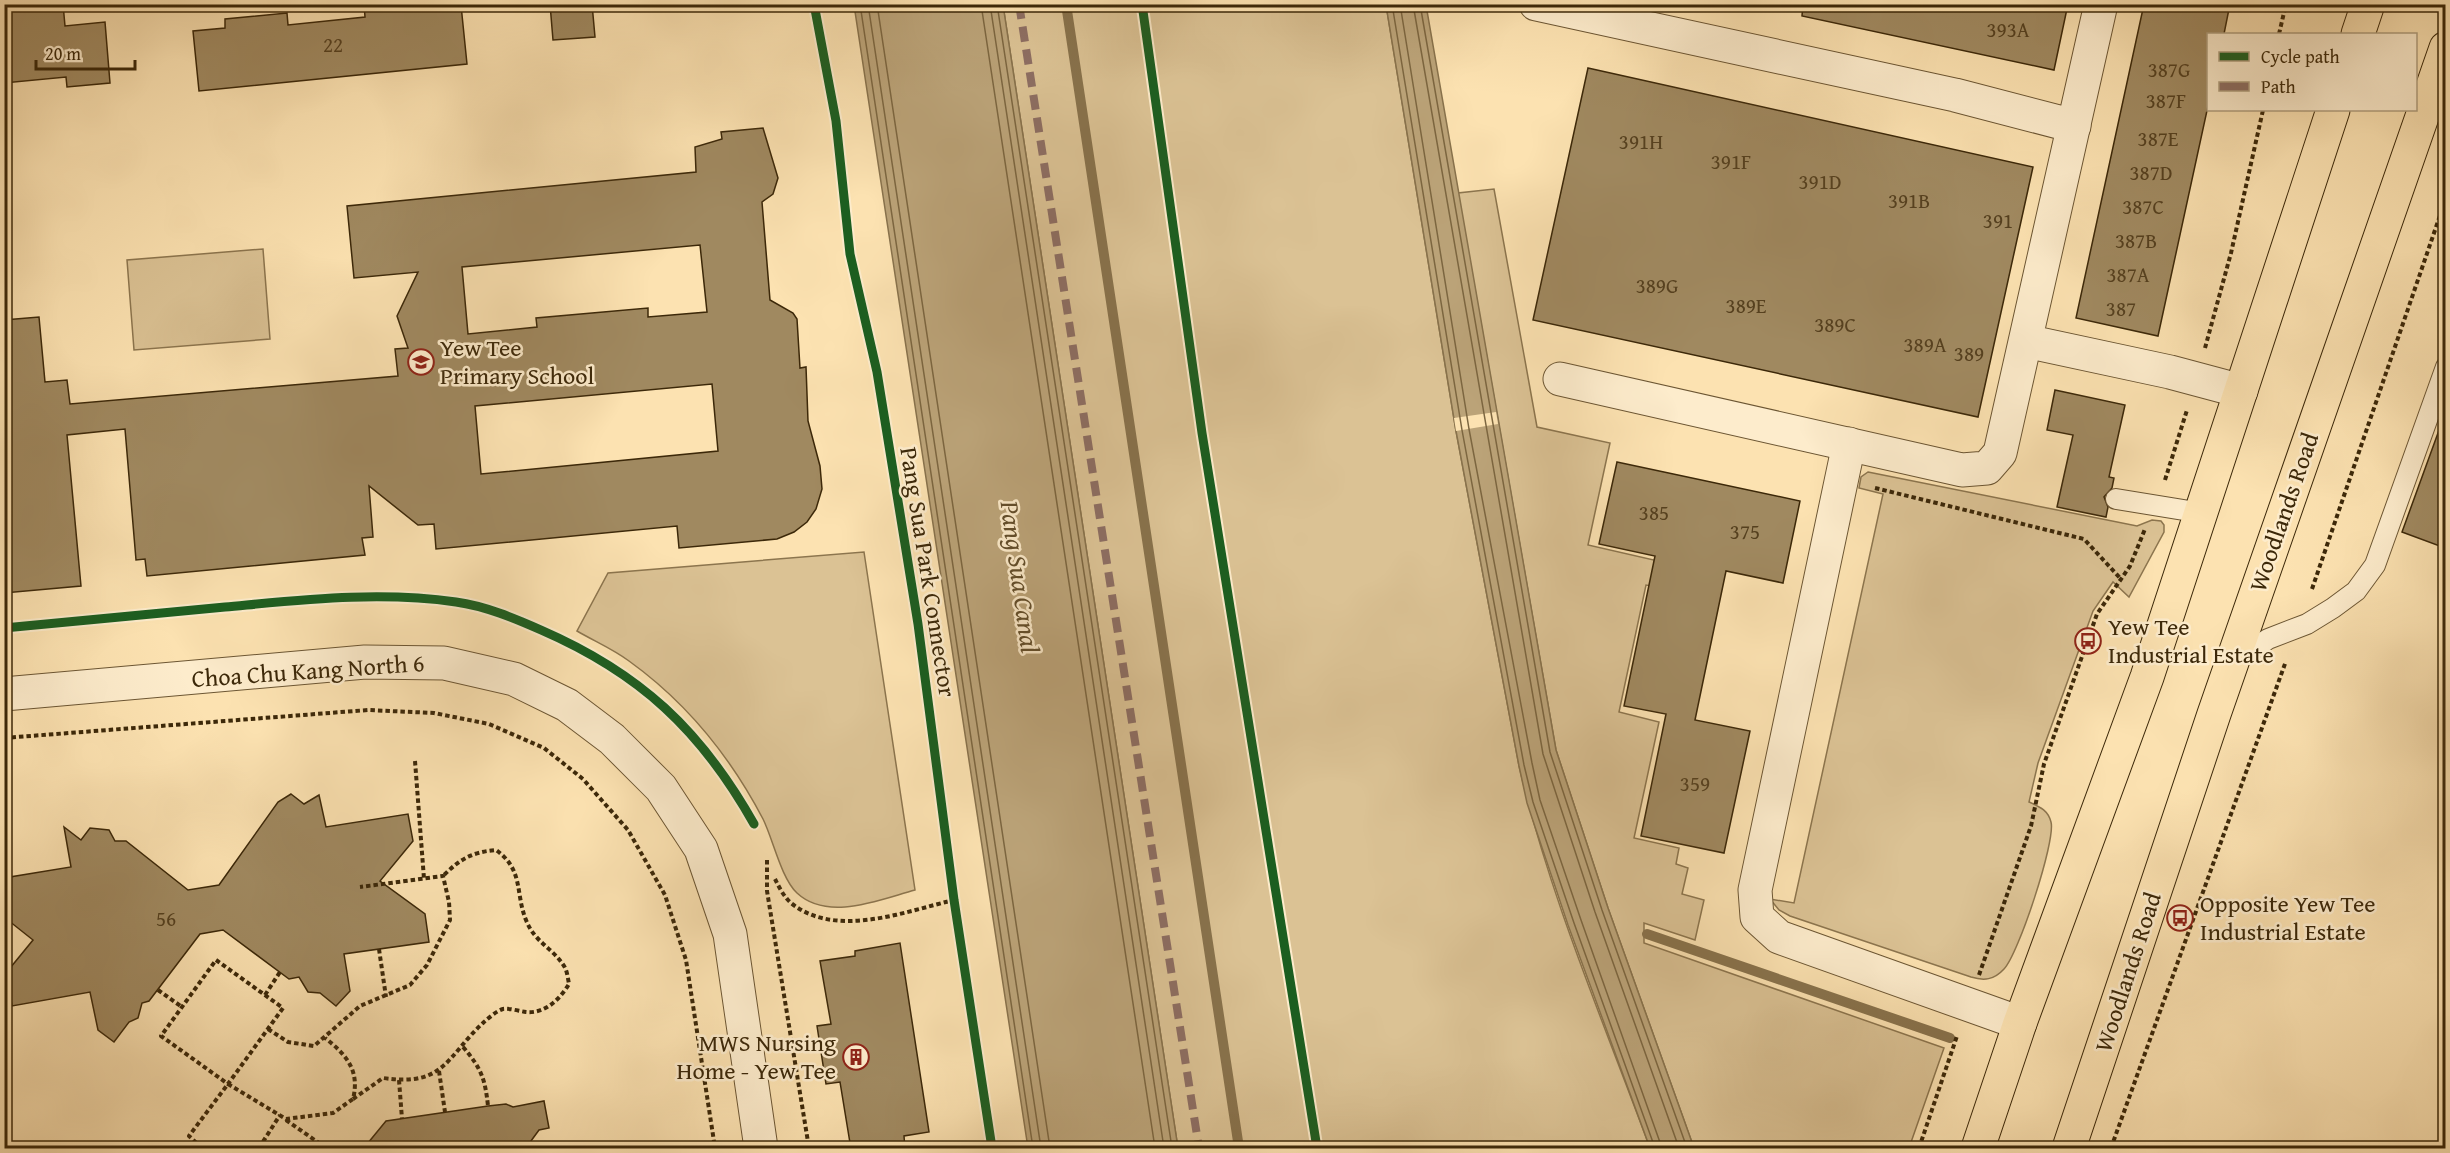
<svg xmlns="http://www.w3.org/2000/svg" width="2450" height="1153" font-family="'Gentium Book Plus',serif">
<rect width="100%" height="100%" fill="#fce2b1"/>
<filter id="stains"><feTurbulence type="fractalNoise" baseFrequency=".00333" numOctaves="4"/><feColorMatrix values="0 0 0 0 .2 0 0 0 0 .09 0 0 0 0 .02 0 0 0 .5 -.17"/></filter>
<radialGradient id="worn" r=".72"><stop offset=".6" stop-color="#630" stop-opacity="0"/><stop offset="1" stop-color="#630" stop-opacity=".3"/></radialGradient>
<g fill="#dbc294" stroke="#8c754e" stroke-width="1.5">
<path d="M 1003,5 L 1386,5 L 1456,431 L 1519,766 C 1549,895 1604,1023 1650,1148 L 1178,1148 Z"/>
<polygon points="1494,189 1537,427 1610,443 1588,545 1680,566 1675,590 1646,585 1619,712 1659,722 1634,838 1679,848 1676,864 1688,868 1682,894 1704,900 1695,940 1644,923 1644,943 1944,1048 1909,1148 1694,1148 1608,908 1556,750 1458,193"/>
<polygon points="263,249 270,339 134,350 127,260"/>
<path d="M 1868,472 L 2137,526 L 2152,520 L 2161,521 L 2164,525 L 2164,532 L 2129,597 L 2113,582 L 2093,611 L 2038,763 L 2029,802 C 2040,807 2048,810 2051,822 C 2056,841 2018,955 2004,969 C 1994,980 1984,981 1971,977 L 1790,916 L 1779,910 L 1770,899 L 1794,903 L 1883,494 L 1859,488 L 1861,477 Z"/>
<path d="M 864,552 L 915,890 C 881,899 828,922 797,893 C 781,878 773,839 763,819 C 730,756 686,702 629,661 C 613,649 594,641 577,631 L 608,573 Z"/>
</g>
<g fill="#bba378" stroke="#88724c" stroke-width="1.5">
<polygon points="854,5 1003,5 1178,1148 1028,1148"/>
<polygon points="1386,5 1426,5 1556,750 1608,908 1694,1148 1650,1148 1568,925 1527,803 1519,766 1456,431"/>
</g>
<polygon fill="#fce2b1" points="1496,412 1498,424 1456,431 1454,418"/>
<g fill="none" stroke-linecap="round" stroke-linejoin="round">
<g stroke="#7c6640" stroke-width="1.5">
<polyline points="860,4 1033,1148"/>
<polyline points="868,4 1041,1148"/>
<polyline points="877,4 1050,1148"/>
<polyline points="981,4 1155,1148"/>
<polyline points="990,4 1164,1148"/>
<polyline points="997,4 1172,1148"/>
<polyline points="1392,4 1462,430 1524,765 1533,802 1574,923 1655,1148"/>
<polyline points="1400,4 1469,429 1532,763 1540,800 1581,920 1662,1148"/>
<polyline points="1413,4 1543,754 1595,912 1679,1148"/>
<polyline points="1420,4 1550,752 1602,910 1687,1148"/>
</g>
<g stroke="#88724c" stroke-width="10">
<polyline points="1066,4 1239,1148"/>
<polyline points="1647,934 1950,1038"/>
</g>
</g>
<g fill="#a08960" stroke="#3c2809" stroke-width="1.5" fill-rule="evenodd">
<polygon points="4,4 63,4 65,26 105,22 110,83 67,87 66,77 4,83"/>
<polygon points="364,4 428,4 428,8 461,5 467,64 199,91 193,31 225,28 225,19 287,13 288,25 365,17"/>
<polygon points="550,4 592,4 595,37 553,40"/>
<polygon points="1803,4 2068,4 2054,70 1802,16"/>
<polygon points="2144,4 2230,4 2224,34 2208,34 2208,106 2158,336 2076,318"/>
<polygon points="1588,68 2033,167 1978,417 1533,320"/>
<path d="M 763,128 L 778,178 L 773,194 L 762,202 L 770,300 L 793,313 L 797,319 L 800,368 L 806,367 L 808,421 L 820,466 L 822,489 L 816,509 L 807,522 L 794,532 L 777,539 L 679,548 L 677,526 L 436,549 L 434,524 L 418,525 L 369,486 L 373,537 L 362,538 L 365,555 L 147,576 L 145,559 L 136,560 L 125,429 L 67,435 L 81,586 L 4,593 L 4,320 L 39,317 L 45,382 L 67,380 L 70,404 L 398,376 L 395,349 L 408,348 L 397,316 L 418,272 L 354,278 L 347,206 L 696,172 L 695,147 L 722,139 L 721,132 ZM 700,245 L 707,312 L 648,317 L 648,308 L 536,318 L 537,327 L 468,334 L 462,267 ZM 712,384 L 718,451 L 481,474 L 475,406 Z"/>
<polygon points="2055,390 2125,405 2109,477 2114,478 2112,488 2104,497 2108,507 2106,517 2057,507 2073,435 2047,430"/>
<polygon points="2442,422 2445,422 2445,548 2402,532"/>
<polygon points="1617,462 1800,501 1783,583 1726,571 1695,720 1750,731 1724,853 1641,836 1666,714 1624,706 1655,556 1599,544"/>
<polygon points="291,794 304,804 319,795 326,827 408,814 413,841 380,881 425,914 429,942 344,954 350,991 336,1006 320,993 308,992 299,977 289,979 223,930 200,934 149,1001 142,1003 138,1018 129,1022 114,1042 98,1030 90,992 12,1006 6,973 33,940 4,917 4,878 71,867 64,827 81,840 90,828 109,830 115,841 126,841 188,890 219,885 278,802"/>
<polygon points="900,943 929,1132 904,1136 905,1149 851,1149 840,1082 826,1084 817,1026 831,1024 820,961 855,956 855,951"/>
<polygon points="544,1101 549,1128 539,1130 528,1145 514,1149 363,1149 386,1121 488,1106 506,1104 513,1107"/>
</g>
<g fill="none" stroke-linecap="round" stroke-linejoin="round">
<g stroke="#6c5633" stroke-width="22">
<g id="service">
<polyline points="2116,499 2202,513"/>
<polyline points="2233,663 2268,639 2307,624 2333,608 2356,591 2375,565 2446,367"/>
</g>
</g>
<g stroke="#6c5633" stroke-width="35">
<g id="minor">
<polyline points="1536,4 1955,95 2074,126"/>
<polyline points="2026,341 2170,372 2241,391"/>
<polyline points="1560,379 1962,470 1987,468 2000,453 2101,4"/>
<polyline points="1849,444 1755,890 1757,917 1779,937 2020,1023"/>
</g>
</g>
<g stroke="#6c5633" stroke-width="35">
<polyline id="tertiary" points="4,694 365,662 444,663 514,679 567,705 612,739 661,788 701,849 730,934 761,1148"/>
</g>
<g stroke="#3c2809" stroke-width="35">
<g id="primary">
<polyline points="2358,34 2368,4"/>
<polyline points="1978,1148 2020,1023 2147,677 2333,110"/>
<polyline points="2069,1148 2214,714 2446,48"/>
</g>
</g>
<g stroke="#3c2809" stroke-width="4" stroke-dasharray="4.5 3" stroke-linecap="butt">
<polyline points="2279,34 2286,4"/>
<polyline points="2205,348 2231,253 2263,110"/>
<polyline points="2165,480 2187,410"/>
<polyline points="1875,488 2084,539 2121,579"/>
<polyline points="2312,589 2446,198"/>
<polyline points="4,738 368,710 434,713 489,724 544,748 583,779 628,830 665,895 686,960 715,1148"/>
<polyline points="415,761 424,879"/>
<polyline points="767,860 767,891 809,1148"/>
<path d="M 775,879 C 779,887 784,897 791,903 C 836,939 903,912 954,900"/>
<polyline points="379,949 386,997"/>
<polygon points="216,960 283,1008 228,1084 161,1036"/>
<polyline points="1979,975 2031,826 2044,764 2097,614 2130,566 2145,529"/>
<polyline points="158,990 182,1007"/>
<polyline points="265,995 280,972"/>
<polyline points="268,1029 288,1042 314,1046 360,1006 410,985 427,965 450,920 449,902 443,876 360,887"/>
<path d="M 463,1047 C 481,1068 485,1078 488,1106"/>
<polyline points="439,1071 445,1112"/>
<polyline points="399,1080 402,1119"/>
<path d="M 353,1099 L 383,1078 C 445,1087 446,1057 484,1022 C 489,1018 496,1011 503,1009 C 509,1008 519,1011 526,1012 C 545,1014 560,999 569,984 C 568,979 567,970 564,966 C 553,948 535,943 526,920 C 515,893 524,870 496,850 C 472,852 460,859 443,876"/>
<polyline points="286,1120 326,1148"/>
<path d="M 202,1148 L 189,1136 L 228,1084 L 286,1119 L 333,1113 L 353,1099 C 360,1071 347,1055 325,1038"/>
<polyline points="259,1148 280,1115"/>
<polyline points="1919,1148 1957,1036"/>
<polyline points="2111,1148 2286,661"/>
</g>
<use href="#service" stroke="#fdeccc" stroke-width="20"/>
<use href="#minor" stroke="#fdeccc" stroke-width="33"/>
<use href="#tertiary" stroke="#fdeccc" stroke-width="33"/>
<use href="#primary" stroke="#fce2b1" stroke-width="33"/>
<polyline stroke="#8d6e63" stroke-width="8" stroke-dasharray="15 8" stroke-linecap="butt" points="1019,4 1199,1148"/>
<g stroke="#fdeccc" stroke-width="13">
<g id="cycleway">
<polyline points="814,4 836,121 850,254 877,372 918,624 954,900 992,1148"/>
<polyline points="1142,4 1202,433 1317,1148"/>
<path d="M 4,628 C 78,621 152,614 225,607 C 302,600 378,591 456,602 C 485,606 514,618 541,630 C 640,673 701,730 754,824"/>
</g>
</g>
<use href="#cycleway" stroke="#1b5e20" stroke-width="9"/>
</g>
<defs>
<g id="school-ring" transform="scale(1.35)"><circle r="9.5" fill="#fdeccc" stroke="#8f2418" stroke-width="1.5"/><path d="M0-5L7-2L0 1L-7-2ZM-4 1L0 2.5L4 1V4Q0 6-4 4Z" fill="#8f2418"/></g>
<g id="bus-ring" transform="scale(1.35)"><circle r="9.5" fill="#fdeccc" stroke="#8f2418" stroke-width="1.5"/><path d="M-5-6H5V4H4V6H2V4H-2V6H-4V4H-5ZM-3.5-4V0h7V-4ZM-3.5 1.2v1.5H-2V1.2ZM2 1.2v1.5H3.5V1.2Z" fill="#8f2418"/></g>
<g id="building-ring" transform="scale(1.35)"><circle r="9.5" fill="#fdeccc" stroke="#8f2418" stroke-width="1.5"/><path d="M-4-6H4V6H1V3H-1V6H-4ZM-2.5-4.3h1.7v1.8h-1.7ZM.8-4.3h1.7v1.8H.8ZM-2.5-1h1.7V.8h-1.7ZM.8-1h1.7V.8H.8Z" fill="#8f2418"/></g>
</defs>
<g fill-rule="evenodd">
<use href="#school-ring" x="421" y="362"/>
<use href="#bus-ring" x="2088" y="641"/>
<use href="#bus-ring" x="2180" y="918"/>
<use href="#building-ring" x="856" y="1057"/>
</g>
<g text-anchor="middle" stroke-width="5" stroke-linejoin="round" paint-order="stroke">
<g font-size="21" fill="#55401f">
<text x="2008" y="37">393A</text>
<text x="333" y="52">22</text>
<text x="2169" y="77">387G</text>
<text x="2166" y="108">387F</text>
<text x="2158" y="146">387E</text>
<text x="1641" y="149">391H</text>
<text x="1731" y="169">391F</text>
<text x="2151" y="180">387D</text>
<text x="1820" y="189">391D</text>
<text x="1909" y="208">391B</text>
<text x="2143" y="214">387C</text>
<text x="1998" y="228">391</text>
<text x="2136" y="248">387B</text>
<text x="2128" y="282">387A</text>
<text x="1657" y="293">389G</text>
<text x="1746" y="313">389E</text>
<text x="2121" y="316">387</text>
<text x="1835" y="332">389C</text>
<text x="1925" y="352">389A</text>
<text x="1969" y="361">389</text>
<text x="1654" y="520">385</text>
<text x="1745" y="539">375</text>
<text x="1695" y="791">359</text>
<text x="166" y="926">56</text>
</g>
<g font-size="24" fill="#3c2809" stroke="#fdeccc" text-anchor="start">
<text x="440" y="356">Yew Tee<tspan x="440" dy="28">Primary School</tspan></text>
<text x="2108" y="635">Yew Tee<tspan x="2108" dy="28">Industrial Estate</tspan></text>
<text x="2200" y="912">Opposite Yew Tee<tspan x="2200" dy="28">Industrial Estate</tspan></text>
<text x="836" y="1051" text-anchor="end">MWS Nursing<tspan x="836" dy="28">Home - Yew Tee</tspan></text>
</g>
<g font-size="24" fill="#3c2809" stroke="#fdeccc">
<text transform="translate(2284 512) rotate(-71)" y="8">Woodlands Road</text>
<text transform="translate(928 572) rotate(81)" y="8">Pang Sua Park Connector</text>
<text transform="translate(308 671) rotate(-4)" y="8">Choa Chu Kang North 6</text>
<text transform="translate(2128 972) rotate(-72)" y="8">Woodlands Road</text>
</g>
<g font-size="26" font-style="italic" fill="#624d2a" stroke="#fdeccc">
<text transform="translate(1020 577) rotate(82)" y="9">Pang Sua Canal</text>
</g>
</g>
<rect width="2450" height="1153" fill="none" stroke="#fce2b1" stroke-width="24"/>
<rect x="6" y="6" width="2438" height="1141" fill="none" stroke="#3c2809" stroke-width="3"/>
<rect x="12" y="12" width="2426" height="1129" fill="none" stroke="#3c2809" stroke-width="1.5"/>
<rect x="2207" y="33" width="210" height="78" fill="#fdeccc" stroke="#b09e7e" stroke-width="1.5"/>
<rect x="2219" y="52" width="30" height="9" fill="#1b5e20" stroke="#b09e7e" stroke-width="1.5"/>
<text x="2261" y="63" font-size="18" fill="#3c2809">Cycle path</text>
<rect x="2219" y="82" width="30" height="9" fill="#8d6e63" stroke="#b09e7e" stroke-width="1.5"/>
<text x="2261" y="93" font-size="18" fill="#3c2809">Path</text>
<path d="M36 60v9h99v-9" fill="none" stroke="#3c2809" stroke-width="3"/>
<text x="45" y="60" font-size="18" fill="#3c2809" stroke="#fdeccc" stroke-width="4.5" paint-order="stroke">20 m</text>
<rect width="100%" height="100%" filter="url(#stains)"/>
<rect width="100%" height="100%" fill="url(#worn)"/>
</svg>
